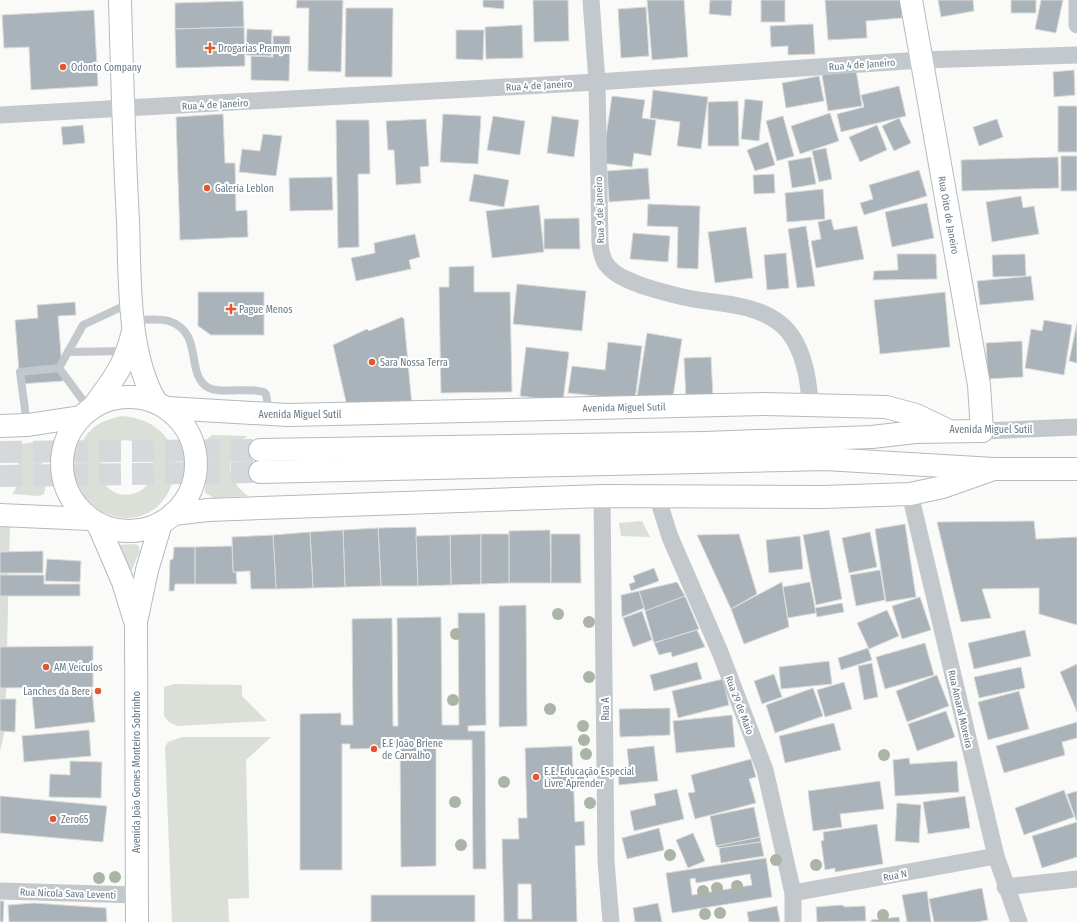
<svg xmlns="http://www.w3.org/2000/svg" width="1077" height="922" font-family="'Fira Sans Condensed',sans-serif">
<rect width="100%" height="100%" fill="#fafaf8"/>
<g fill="#dadfd7" fill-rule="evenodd">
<path d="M 122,416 C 207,423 179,534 113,516 C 99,512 88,504 81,491 C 69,471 76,445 92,429 C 100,421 111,419 122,416 ZM 124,440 C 143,441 157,454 153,474 C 151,482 145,489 138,492 C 102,508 81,452 124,440 Z"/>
<path d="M 212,435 L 247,436 C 224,454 225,479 248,496 L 214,498 L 205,493 C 204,486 208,480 209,473 C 211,461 205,452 205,441 Z"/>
<path d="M 36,442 L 44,447 L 41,470 L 45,488 L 44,494 L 39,496 L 12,494 C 25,479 18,460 12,445 Z"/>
<polygon points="0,521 10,524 5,730 0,751"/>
<polygon points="642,521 650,537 621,536 619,523"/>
<polygon points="134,544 138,545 140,551 130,574 118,545"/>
<polygon points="174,684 242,685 242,696 267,721 177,726 169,722 164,716 164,687"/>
<polygon points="182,737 271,737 246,760 249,898 228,899 229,922 172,922 165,747 168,742"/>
</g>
<g fill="#aab3b9" stroke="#dcdcda" fill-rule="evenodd">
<polygon points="297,0 343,0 341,72 308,71 309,8 296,8"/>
<polygon points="483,0 504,0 504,9 483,7"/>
<polygon points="533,0 568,0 569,41 534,42"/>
<polygon points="647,0 684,0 688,57 652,60"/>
<polygon points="710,0 732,0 731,16 709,14"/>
<rect x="761" y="0" width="24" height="22"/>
<polygon points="825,0 901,0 902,18 866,21 867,38 828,40"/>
<polygon points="938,0 973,0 974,11 941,17"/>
<rect x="1011" y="0" width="25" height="13"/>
<polygon points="1041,0 1063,0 1056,33 1035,29"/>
<polygon points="243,1 244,27 175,29 175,3"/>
<polygon points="646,7 649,56 621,58 618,9"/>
<polygon points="346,8 393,8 392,77 345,77"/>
<polygon points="94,10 98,86 31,90 29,47 4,48 2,15"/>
<polygon points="813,24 815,54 788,55 788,46 771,47 770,26"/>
<polygon points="522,25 523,58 486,59 485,27"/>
<polygon points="244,27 245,66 176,68 175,29"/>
<polygon points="247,29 272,30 271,56 246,55"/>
<polygon points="456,30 484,30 483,60 456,59"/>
<polygon points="273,36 290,36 289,81 251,80 251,56 273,57"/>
<polygon points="856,70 862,106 828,111 822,75"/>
<polygon points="1074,70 1075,95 1054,97 1053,72"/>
<polygon points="819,76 824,101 786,108 782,83"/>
<polygon points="899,86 906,116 841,132 837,114 864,107 861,95"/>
<polygon points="653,90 708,97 701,149 677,146 680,122 650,118"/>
<polygon points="612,96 645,100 642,118 656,120 651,156 634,153 632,167 602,163"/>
<polygon points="745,99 763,101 759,141 741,139"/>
<polygon points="738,101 739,146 708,146 708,102"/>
<rect x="1058" y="106" width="19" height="46"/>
<polygon points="830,113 839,141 800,154 791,126"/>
<polygon points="223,114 225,163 235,163 236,211 247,210 248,237 180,240 176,117"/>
<polygon points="443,114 481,116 478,164 440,162"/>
<polygon points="493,116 525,121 520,155 487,150"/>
<polygon points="552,116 579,120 574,157 547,153"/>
<polygon points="783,116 794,156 777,161 766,121"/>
<polygon points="899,118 911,143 894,151 882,126"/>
<polygon points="426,119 429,166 420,167 421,183 396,185 394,150 388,150 386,121"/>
<polygon points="997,119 1003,137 979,146 973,127"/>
<polygon points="336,120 369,120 370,174 358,174 359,247 338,248"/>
<polygon points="83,125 85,143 63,145 61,127"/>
<polygon points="877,125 887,150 860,162 849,137"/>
<polygon points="263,134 282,136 276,176 239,172 242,149 260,151"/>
<polygon points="768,142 775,165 755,171 747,150"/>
<polygon points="826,148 832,179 819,182 812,151"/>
<rect x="1061" y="156" width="16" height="35"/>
<polygon points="811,157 816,184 792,188 788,161"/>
<polygon points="1058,157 1059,188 962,191 961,160"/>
<polygon points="648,168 650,199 609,202 607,171"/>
<polygon points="919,170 927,196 864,215 860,203 873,199 869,185"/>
<polygon points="474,174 509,180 504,207 469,201"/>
<polygon points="774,174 775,193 754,194 753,175"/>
<polygon points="332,177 333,210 290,211 289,178"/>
<polygon points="823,189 825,219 787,222 785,193"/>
<polygon points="1021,196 1023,208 1034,206 1039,234 992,242 986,202"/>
<polygon points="927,203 934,238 892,247 885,212"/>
<polygon points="648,204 700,206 698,269 677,268 678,227 647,226"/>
<polygon points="539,205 544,252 492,258 486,211"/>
<polygon points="579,218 580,249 544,249 544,219"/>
<polygon points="831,219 834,230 857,226 864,259 816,268 811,241 821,239 818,222"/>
<polygon points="806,226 815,286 797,288 788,229"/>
<polygon points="746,227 753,278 715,283 708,232"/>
<polygon points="633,233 670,236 668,262 630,259"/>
<polygon points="415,234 420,257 409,260 411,269 356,281 351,258 375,253 374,243"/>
<polygon points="786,253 789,288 767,290 764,255"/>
<polygon points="897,254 936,254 937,279 873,280 874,271 898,270"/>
<polygon points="1025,254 1026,276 993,277 992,255"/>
<polygon points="474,266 474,292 510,292 512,392 441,393 439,287 449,287 449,267"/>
<polygon points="1031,276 1034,300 980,305 977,281"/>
<polygon points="517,284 586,291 582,331 513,324"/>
<polygon points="198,292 264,292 264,335 211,335 198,326"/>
<polygon points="945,292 950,347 880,354 874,300"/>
<polygon points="75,302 76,315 58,316 63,381 20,384 15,320 38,318 37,305"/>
<polygon points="402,317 404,319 412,406 347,406 333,345 367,329 369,331"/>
<polygon points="1044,320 1072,325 1064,375 1025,368 1031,329 1042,331"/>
<polygon points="1077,323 1077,363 1069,361"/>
<polygon points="647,333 682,339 672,403 637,397"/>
<polygon points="1022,341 1023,377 988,379 986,343"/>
<polygon points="608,342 642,346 635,400 568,393 572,366 605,370"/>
<polygon points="526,347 569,352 563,401 520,396"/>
<polygon points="711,357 713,397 686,399 684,358"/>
<polygon points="1034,521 1036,539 1077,537 1077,625 1039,614 1039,588 982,589 991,618 961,622 937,522"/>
<polygon points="905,524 916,597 886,602 875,529"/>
<polygon points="416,527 418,586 381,586 378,528"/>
<polygon points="378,528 381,586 345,587 343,530"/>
<polygon points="343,530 345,587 313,588 310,532"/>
<polygon points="550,530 551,583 509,583 509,531"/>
<polygon points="829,530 842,599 816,605 803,535"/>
<polygon points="310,532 313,588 276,589 273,535"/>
<polygon points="870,532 877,567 849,573 842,538"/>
<polygon points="481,534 481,584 451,585 450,535"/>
<polygon points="481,534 509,534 509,583 481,584"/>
<polygon points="551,534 580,534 581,583 551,583"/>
<polygon points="739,534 757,594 731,609 697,535"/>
<polygon points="273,535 276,589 251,589 250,571 233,572 232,537"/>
<polygon points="450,535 451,585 418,586 416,536"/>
<polygon points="800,536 803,569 769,573 766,540"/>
<polygon points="232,546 233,572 236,572 237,584 195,584 195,547"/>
<polygon points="174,547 195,547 195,584 175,584 174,591 169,591 170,560 173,559"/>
<polygon points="43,551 43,573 0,573 0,552"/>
<polygon points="47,559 81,561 80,582 45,581"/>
<polygon points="654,568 659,581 631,591 629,584 635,582 633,576"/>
<polygon points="880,570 885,600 856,606 850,575"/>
<polygon points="0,575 44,575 44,584 80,584 80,596 0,596"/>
<polygon points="677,582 685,596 645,611 639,591"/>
<polygon points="782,582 789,627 744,644 731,609"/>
<polygon points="810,582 816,613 788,618 783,587"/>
<polygon points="639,591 644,608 622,617 621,595"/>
<polygon points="685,596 699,629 654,643 645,611"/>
<polygon points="920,597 931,630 902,639 892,606"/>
<polygon points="842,603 844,612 817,617 815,608"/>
<polygon points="526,605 527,726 499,727 499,606"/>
<polygon points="887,610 899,636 869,649 857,623"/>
<polygon points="642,611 652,640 633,647 623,618"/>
<polygon points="458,613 485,613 486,725 468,726 468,731 485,731 486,869 473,869 472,740 436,740 436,866 401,867 400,746 392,746 392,748 350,749 350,744 342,744 342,870 300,870 300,714 341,713 341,725 353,725 352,619 392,618 393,726 398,726 397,618 441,617 442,725 459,725"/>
<polygon points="697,630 705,647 672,657 671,652 659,655 654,643"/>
<polygon points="1025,630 1031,656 974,669 968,643"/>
<polygon points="925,643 934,675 885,689 876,657"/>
<polygon points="93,646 93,687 0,688 0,647"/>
<polygon points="868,648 872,660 841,670 838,658"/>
<polygon points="829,661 832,684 781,689 779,667"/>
<polygon points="697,662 702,679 654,691 650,675"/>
<polygon points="872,663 878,697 864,700 858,666"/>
<polygon points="1077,664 1077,712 1060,672"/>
<polygon points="1021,667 1025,688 979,698 974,677"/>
<polygon points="774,674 782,697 762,704 754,681"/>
<polygon points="937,675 949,706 907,722 896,691"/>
<polygon points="723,679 729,705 678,718 672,691"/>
<polygon points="844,682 852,709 825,717 817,690"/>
<polygon points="813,688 823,716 775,733 766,705"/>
<polygon points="92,689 95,722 35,729 32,696"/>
<polygon points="1019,691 1029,729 988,740 978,702"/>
<polygon points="0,699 16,699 15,732 0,731"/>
<polygon points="670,708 670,735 620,737 619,709"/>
<polygon points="946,711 955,737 917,751 908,724"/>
<polygon points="732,715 735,747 676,753 673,721"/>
<polygon points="1077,722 1077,738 1062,742 1065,755 1004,773 996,746"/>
<polygon points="834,723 841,750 785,763 779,736"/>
<polygon points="89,730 91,756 24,762 22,736"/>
<path d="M 572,746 L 575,822 L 584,821 L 585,845 L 575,846 L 577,922 L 504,922 L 502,839 L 519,839 L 518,818 L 527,818 L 525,748 ZM 518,884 L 531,884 L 532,919 L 518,919 Z"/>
<polygon points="654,746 658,781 619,785 618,769 629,768 627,749"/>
<polygon points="909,758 910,764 957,761 959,792 895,796 893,760"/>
<polygon points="751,759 756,777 749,779 756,803 695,819 688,793 695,792 691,775"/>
<polygon points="70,761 102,762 101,798 49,797 50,774 70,775"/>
<polygon points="880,781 884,809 840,814 842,827 813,831 808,791"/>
<polygon points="677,789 684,819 634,831 630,811 656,805 654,794"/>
<polygon points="1064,790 1074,817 1024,835 1015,808"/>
<polygon points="1077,791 1077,820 1076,820 1067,794"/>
<polygon points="0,796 107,806 103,842 0,833"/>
<polygon points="965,796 970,828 928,834 923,802"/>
<polygon points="897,803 921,805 919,843 895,841"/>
<polygon points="754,807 760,837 716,846 710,816"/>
<polygon points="1077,822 1077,857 1042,868 1032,836"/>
<polygon points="877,824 883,864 835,872 835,868 825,870 821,841 824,840 823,832"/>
<polygon points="659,828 664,850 627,859 622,838"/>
<polygon points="693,833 705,861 688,868 676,840"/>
<polygon points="760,837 761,842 719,848 716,846"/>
<polygon points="761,842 764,856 721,863 719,848"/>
<path d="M 766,858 L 772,897 L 672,913 L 666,873 ZM 750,874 L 752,885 L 692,895 L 690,879 L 695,878 L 696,883 Z"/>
<polygon points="982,888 988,920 977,922 934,922 929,899"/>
<polygon points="927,891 931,922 907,922 902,895"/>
<rect x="371" y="895" width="104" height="27"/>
<polygon points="0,901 4,901 3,922 0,922"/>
<polygon points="34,903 106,908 107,922 9,922 8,905"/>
<polygon points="658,903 662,922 635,922 633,908"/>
<polygon points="842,905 845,907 865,906 866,921 817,922 816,907"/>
<polygon points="777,906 780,922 749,922 747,912"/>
<polygon points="899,917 900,922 871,922 871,920"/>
</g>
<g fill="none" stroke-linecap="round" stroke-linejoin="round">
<g stroke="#d5d9db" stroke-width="22" stroke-dasharray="22 11" stroke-linecap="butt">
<polyline points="0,452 260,450"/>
<polyline points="0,476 260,472"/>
</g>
<g stroke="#b3babf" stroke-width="24">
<g id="secondary">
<polyline points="98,524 123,582 135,621"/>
<polyline points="137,922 136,622 147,570 161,523"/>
</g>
</g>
<g stroke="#b5babe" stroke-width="24">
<g id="primary">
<path d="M 120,0 C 122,74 124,148 128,221 C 130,276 127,354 156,402"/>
<polyline points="911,0 979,385 982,431"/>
<circle cx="129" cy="464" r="67"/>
<path d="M 94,406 C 114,378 125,366 133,331"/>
<polyline points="167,408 288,415 765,404 886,407 916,415 949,431"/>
<polyline points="0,426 28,425 80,417"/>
<polyline points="173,514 208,510 602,496 823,497 910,494 943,487 994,469"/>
<polyline points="0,515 90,519"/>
</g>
</g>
<g stroke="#b4b9bd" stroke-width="24">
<g id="highway">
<polyline points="260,450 705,443 872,437 915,432 982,431"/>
<polyline points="260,472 825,459 994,469 1077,469"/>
</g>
</g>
<g stroke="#c3c8cc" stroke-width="8">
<path d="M 133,320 C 144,320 159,318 169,321 C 205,333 184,375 209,388 C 221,394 249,387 264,392 L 266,394 L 269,413"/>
<polyline points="68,352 126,351"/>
<polyline points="59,368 83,325 130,303"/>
<polyline points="27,424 20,372 59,368 90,410"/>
</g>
<g stroke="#c3c8cc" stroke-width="17">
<path d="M 591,0 L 597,82 L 600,244 C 601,252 602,258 606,264 C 615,276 630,281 643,286 C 659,291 676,296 693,299 C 721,304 754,304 778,322 C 802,339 809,377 810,405"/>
<polyline points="1077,0 1077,25"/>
<polyline points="0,115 597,82 921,60 1077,55"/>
<polyline points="982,431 1077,427"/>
<polyline points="910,494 996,856 1019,922"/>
<polyline points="602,496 606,861 611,922"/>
<polyline points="657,496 670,537 720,652 765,770 793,893 793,922"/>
<polyline points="1005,887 1077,879"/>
<polyline points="0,891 136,895"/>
<polyline points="793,893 996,856"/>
</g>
<use href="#secondary" stroke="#fff" stroke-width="22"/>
<use href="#primary" stroke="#fff" stroke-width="22"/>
<use href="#highway" stroke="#fff" stroke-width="22"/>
</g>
<g fill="#aab4a7">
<circle cx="558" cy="614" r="6"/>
<circle cx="589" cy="622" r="6"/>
<circle cx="456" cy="634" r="6"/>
<circle cx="589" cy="677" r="6"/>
<circle cx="453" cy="700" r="6"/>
<circle cx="550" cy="709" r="6"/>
<circle cx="583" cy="726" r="6"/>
<circle cx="584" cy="740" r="6"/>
<circle cx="586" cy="754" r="6"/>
<circle cx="884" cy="755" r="6"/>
<circle cx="583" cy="779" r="6"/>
<circle cx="504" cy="782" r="6"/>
<circle cx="455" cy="802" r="6"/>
<circle cx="590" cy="803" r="6"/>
<circle cx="461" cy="845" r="6"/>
<circle cx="670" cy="855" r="6"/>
<circle cx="776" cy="860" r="6"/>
<circle cx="816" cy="865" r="6"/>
<circle cx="115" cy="877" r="6"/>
<circle cx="99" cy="878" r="6"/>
<circle cx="737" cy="886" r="6"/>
<circle cx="717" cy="888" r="6"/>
<circle cx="703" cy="891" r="6"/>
<circle cx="720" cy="913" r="6"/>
<circle cx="705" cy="914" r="6"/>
<circle cx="883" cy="915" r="6"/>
</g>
<g fill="#e4572e" stroke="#fff" stroke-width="1.5">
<path d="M208 42h4v4h4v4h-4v4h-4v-4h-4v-4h4z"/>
<circle cx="63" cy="67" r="4"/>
<circle cx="207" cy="188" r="4"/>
<path d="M229 303h4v4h4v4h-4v4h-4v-4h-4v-4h4z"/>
<circle cx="372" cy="362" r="4"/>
<circle cx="46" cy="667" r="4"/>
<circle cx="98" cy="691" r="4"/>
<circle cx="374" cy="749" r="4"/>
<circle cx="536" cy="777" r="4"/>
<circle cx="53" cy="819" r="4"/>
</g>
<g text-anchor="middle" stroke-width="4" stroke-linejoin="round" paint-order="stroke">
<g font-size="10" fill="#657683" stroke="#fff" text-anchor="start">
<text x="218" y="52">Drogarias Pramym</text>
<text x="71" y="71">Odonto Company</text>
<text x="215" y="192">Galeria Leblon</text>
<text x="239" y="313">Pague Menos</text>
<text x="380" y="366">Sara Nossa Terra</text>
<text x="54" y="671">AM Veículos</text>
<text x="90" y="695" text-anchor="end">Lanches da Bere</text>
<text x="382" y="747">E.E João Briene<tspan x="382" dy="12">de Carvalho</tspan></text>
<text x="544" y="775">E.E. Educação Especial<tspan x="544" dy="12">Livre Aprender</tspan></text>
<text x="61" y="823">Zero65</text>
</g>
<g font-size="10" fill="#657683" stroke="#fff">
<text transform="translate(862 64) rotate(-4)" y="4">Rua 4 de Janeiro</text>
<text transform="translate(539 85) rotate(-3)" y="4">Rua 4 de Janeiro</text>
<text transform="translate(215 104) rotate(-3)" y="4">Rua 4 de Janeiro</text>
<text transform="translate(599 210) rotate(-92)" y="4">Rua 9 de Janeiro</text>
<text transform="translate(949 215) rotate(80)" y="4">Rua Oito de Janeiro</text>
<text transform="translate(624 407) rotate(-1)" y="4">Avenida Miguel Sutil</text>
<text x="300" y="418">Avenida Miguel Sutil</text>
<text x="991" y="433">Avenida Miguel Sutil</text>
<text transform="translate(740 705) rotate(69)" y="4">Rua 29 de Maio</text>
<text transform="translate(605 709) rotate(-90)" y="4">Rua A</text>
<text transform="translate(961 709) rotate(77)" y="4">Rua Amaral Moreira</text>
<text transform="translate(136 772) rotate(-90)" y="4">Avenida João Gomes Monteiro Sobrinho</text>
<text transform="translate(895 875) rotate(-11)" y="4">Rua N</text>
<text transform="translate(68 893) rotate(2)" y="4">Rua Nicola Sava Leventi</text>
</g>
</g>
</svg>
